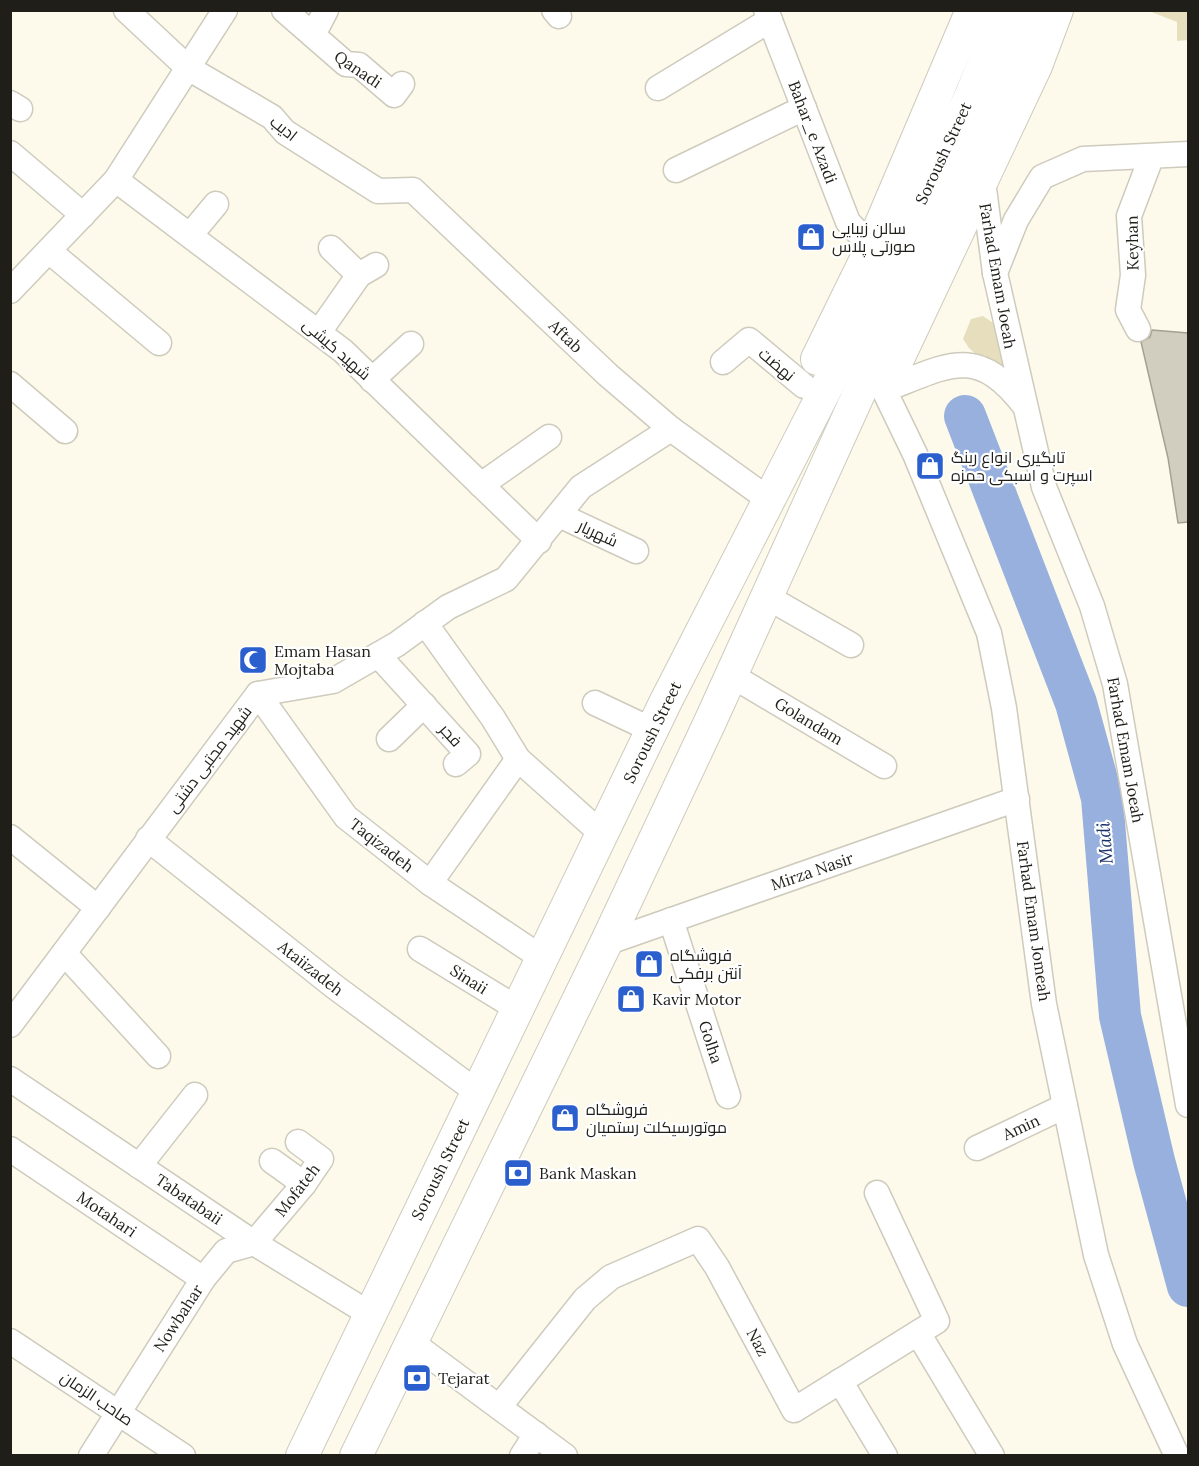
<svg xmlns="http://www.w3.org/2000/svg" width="1199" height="1466" font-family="Lora,Cairo,serif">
<rect width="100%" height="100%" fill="#fdfaeb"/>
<g fill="#e6debc">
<polygon points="1149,11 1188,11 1188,40 1177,41 1177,22"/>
<polygon points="983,316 996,325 1007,370 984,355 978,356 969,348 963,339 971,319"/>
</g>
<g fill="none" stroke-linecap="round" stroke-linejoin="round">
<polyline stroke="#98b0de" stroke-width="42" points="965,416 1076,703 1102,798 1120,1016 1154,1161 1188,1286"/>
</g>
<polygon fill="#d1cebf" stroke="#a4a193" stroke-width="1.5" points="1152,330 1188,333 1188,522 1178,523 1168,458 1141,342 1150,337"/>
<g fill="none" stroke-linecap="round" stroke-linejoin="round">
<g stroke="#cecbbd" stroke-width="27">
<g id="minor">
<polyline points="126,10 188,68 272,117 285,132 378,191 413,190 608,375 671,429 757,491"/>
<polyline points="284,10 346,64 359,65 394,95 402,84"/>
<polyline points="554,10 559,16"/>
<polyline points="766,10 848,222 871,246"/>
<polyline points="313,35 326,10"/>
<polyline points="658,88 770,20"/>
<polyline points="10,103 20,109"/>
<polyline points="10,153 83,215"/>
<polyline points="676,170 804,108"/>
<polyline points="116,180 343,351 539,541"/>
<polyline points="983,181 995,273 1044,487 1092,606 1115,684 1188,1105"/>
<polyline points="191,234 216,204"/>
<polyline points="331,248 359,275"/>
<polyline points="49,251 159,343"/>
<polyline points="995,273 1016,220 1042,177 1083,159 1188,154"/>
<polyline points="10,291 116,180 225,10"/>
<polyline points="1138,329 1128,310 1133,275 1129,216 1151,158"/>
<polyline points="319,332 359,275 376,265"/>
<polyline points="723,362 749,340 804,386"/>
<polyline points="372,380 411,344"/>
<polyline points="10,384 65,431"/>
<path d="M 1024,405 C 976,343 947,366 884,390 L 915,454 L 989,633 L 1004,708 L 1044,1004 L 1096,1255 L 1125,1344 L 1177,1456"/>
<polyline points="481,485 549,437"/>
<polyline points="559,515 636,551"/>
<polyline points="774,601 851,645"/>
<polyline points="425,623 493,718 518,759 602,834"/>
<polyline points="378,655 468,754 456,764"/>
<polyline points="734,677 884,766"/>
<polyline points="258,694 346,817 430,883 542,958"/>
<polyline points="595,703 652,730"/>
<polyline points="389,739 424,705"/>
<polyline points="10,837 98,908"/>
<polyline points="148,839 335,987 477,1092"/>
<polyline points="430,883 518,759"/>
<polyline points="671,920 728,1096"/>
<polyline points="606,943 1017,799"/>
<polyline points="420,949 518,1009"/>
<polyline points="64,953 158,1056"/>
<polyline points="10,1025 258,694 333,681 397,644 448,607 506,579 581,487 671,429"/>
<polyline points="10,1079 254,1243 370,1314"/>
<polyline points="977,1148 1065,1106"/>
<polyline points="10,1149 203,1279"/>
<polyline points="272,1161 304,1184"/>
<polyline points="139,1166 195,1095"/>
<polyline points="918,1333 992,1456"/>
<polyline points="10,1341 183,1456"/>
<polyline points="411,1342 565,1456"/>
<polyline points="840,1381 885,1456"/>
<polyline points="499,1407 585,1299 611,1277 698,1239 717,1267 794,1410 937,1321 877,1193"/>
<polyline points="91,1456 203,1279 226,1251 254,1243 304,1184 321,1159 298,1142"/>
<polyline points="522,1456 536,1434"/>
</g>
</g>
<g stroke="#cecbbd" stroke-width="34">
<g id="major">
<polyline points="817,359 867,257 972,10"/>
<polyline points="888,380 1036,66 1057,10"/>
<polyline points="302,1456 665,703 905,234 972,93 1005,10"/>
<polyline points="356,1456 606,943 710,722 925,248 995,107 1033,10"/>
</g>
</g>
<use href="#minor" stroke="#fff" stroke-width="24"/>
<use href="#major" stroke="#fff" stroke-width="32"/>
</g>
<defs>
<g id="shop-square" transform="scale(1.5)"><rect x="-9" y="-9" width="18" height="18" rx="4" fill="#2c5fce" stroke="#fff"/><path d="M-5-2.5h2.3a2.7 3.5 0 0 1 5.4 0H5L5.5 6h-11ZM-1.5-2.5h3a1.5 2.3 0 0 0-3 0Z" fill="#fff"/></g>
<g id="mosque-square" transform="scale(1.5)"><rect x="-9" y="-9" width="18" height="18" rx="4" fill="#2c5fce" stroke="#fff"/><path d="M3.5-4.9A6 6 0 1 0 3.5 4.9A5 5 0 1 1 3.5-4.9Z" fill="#fff"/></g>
<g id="bank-square" transform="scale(1.5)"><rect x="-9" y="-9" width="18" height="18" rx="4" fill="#2c5fce" stroke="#fff"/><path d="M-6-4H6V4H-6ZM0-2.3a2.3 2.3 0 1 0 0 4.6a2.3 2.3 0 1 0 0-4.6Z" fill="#fff"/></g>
</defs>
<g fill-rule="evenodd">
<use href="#shop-square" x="811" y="237"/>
<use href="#shop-square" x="930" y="466"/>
<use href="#mosque-square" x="253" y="660"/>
<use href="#shop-square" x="649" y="964"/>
<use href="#shop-square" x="631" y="999"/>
<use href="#shop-square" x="565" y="1118"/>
<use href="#bank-square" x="518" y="1173"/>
<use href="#bank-square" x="417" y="1378"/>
</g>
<g text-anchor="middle" stroke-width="4.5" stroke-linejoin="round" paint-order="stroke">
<g font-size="16" fill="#1f1e18" stroke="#fff">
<text transform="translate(358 69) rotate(34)" y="6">Qanadi</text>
<text transform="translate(284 128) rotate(39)" y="6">ادیب</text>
<text transform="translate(813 132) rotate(69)" y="6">Bahar_e Azadi</text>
<text transform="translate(943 153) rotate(-65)" y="6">Soroush Street</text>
<text transform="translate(1132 243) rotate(-91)" y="6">Keyhan</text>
<text transform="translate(998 276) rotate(80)" y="6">Farhad Emam Joeah</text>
<text transform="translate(566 336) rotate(44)" y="6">Aftab</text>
<text transform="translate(337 349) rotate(41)" y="6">شهید کیشی</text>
<text transform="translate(777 364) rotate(40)" y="6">نهضت</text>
<text transform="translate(598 533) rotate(25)" y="6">شهریار</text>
<text transform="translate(809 721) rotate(31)" y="6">Golandam</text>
<text transform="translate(652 732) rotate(-64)" y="6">Soroush Street</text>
<text transform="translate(451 735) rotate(48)" y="6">فجر</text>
<text transform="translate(1126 750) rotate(80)" y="6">Farhad Emam Joeah</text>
<text transform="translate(209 759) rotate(-53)" y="6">شهید مجتبی دشتی</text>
<text transform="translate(382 845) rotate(38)" y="6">Taqizadeh</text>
<text transform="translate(812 871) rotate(-19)" y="6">Mirza Nasir</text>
<text transform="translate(1034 921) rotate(82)" y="6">Farhad Emam Jomeah</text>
<text transform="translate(311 968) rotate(38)" y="6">Ataiizadeh</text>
<text transform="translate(469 979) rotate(32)" y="6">Sinaii</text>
<text transform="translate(711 1042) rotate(72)" y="6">Golha</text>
<text transform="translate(1021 1127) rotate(-25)" y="6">Amin</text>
<text transform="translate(440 1169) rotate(-64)" y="6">Soroush Street</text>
<text transform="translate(297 1190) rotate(-52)" y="6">Mofateh</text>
<text transform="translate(189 1199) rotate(34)" y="6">Tabatabaii</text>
<text transform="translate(107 1214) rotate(34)" y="6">Motahari</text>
<text transform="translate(178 1318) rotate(-57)" y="6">Nowbahar</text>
<text transform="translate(758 1342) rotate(62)" y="6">Naz</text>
<text transform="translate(97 1398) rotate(34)" y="6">صاحب الزمان</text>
</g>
<g font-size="16" fill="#1f1e18" stroke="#fff" text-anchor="start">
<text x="832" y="234">سالن زیبایی<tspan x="832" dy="18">صورتی پلاس</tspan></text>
<text x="951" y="463">تابگیری انواع رینگ<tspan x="951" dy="18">اسپرت و اسبکی حمزه</tspan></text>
<text x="274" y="657">Emam Hasan<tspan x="274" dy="18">Mojtaba</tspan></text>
<text x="670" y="961">فروشگاه<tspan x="670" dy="18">آنتن برفکی</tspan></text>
<text x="652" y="1005">Kavir Motor</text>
<text x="586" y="1115">فروشگاه<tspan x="586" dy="18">موتورسیکلت رستمیان</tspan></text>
<text x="539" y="1179">Bank Maskan</text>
<text x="438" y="1384">Tejarat</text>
</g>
<g font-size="18" font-style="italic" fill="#183269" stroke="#fff">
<text transform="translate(1105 843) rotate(-95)" y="6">Madi</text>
</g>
</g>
<rect width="1199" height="1466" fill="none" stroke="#1f1e18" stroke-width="24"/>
</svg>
